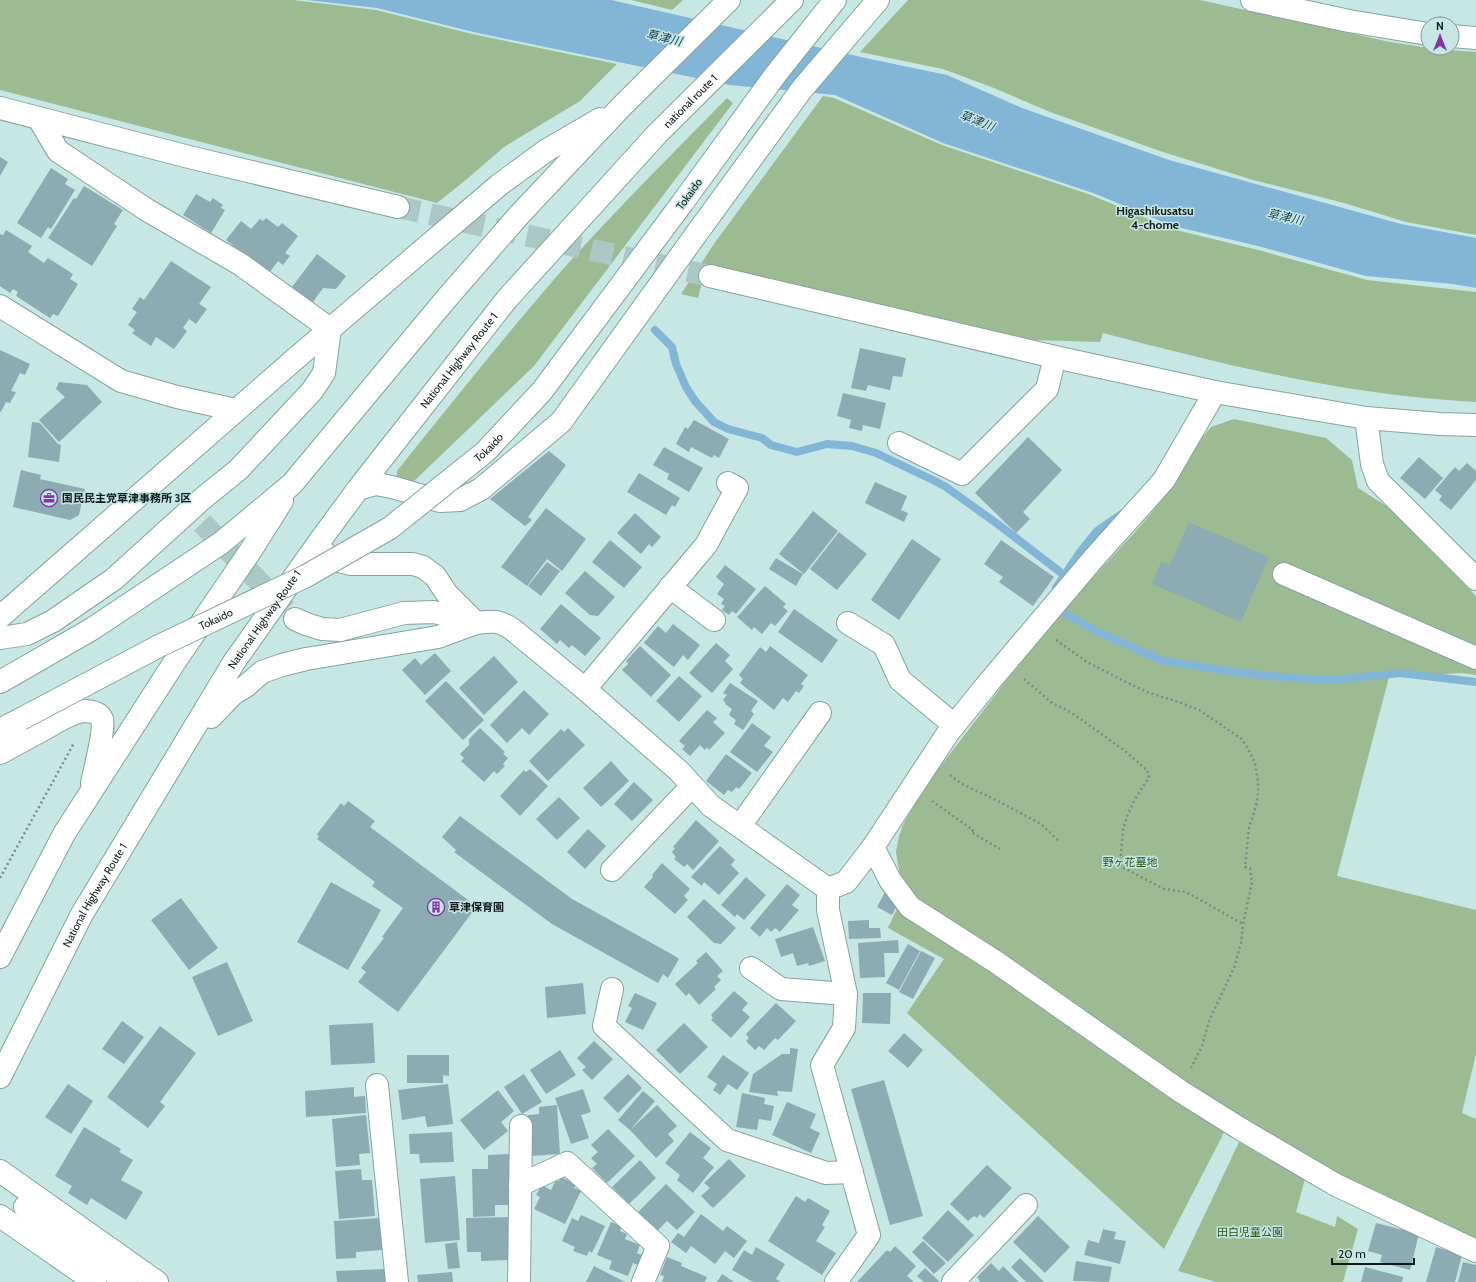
<svg xmlns="http://www.w3.org/2000/svg" width="1476" height="1282" font-family="Cabin,'Noto Sans JP',sans-serif">
<rect width="100%" height="100%" fill="#c7e7e4"/>
<g fill="#9cbb92">
<polygon points="0,0 293,0 376,10 472,34 617,64 580,101 504,147 467,179 437,203 0,90"/>
<polygon points="631,0 683,0 672,10"/>
<polygon points="908,0 1200,0 1390,42 1436,49 1476,52 1476,235 1406,222 1344,203 1253,180 1163,152 1050,112 994,88 943,69 860,52"/>
<path d="M 823,96 L 834,98 L 942,145 L 1091,195 L 1172,229 L 1258,250 L 1367,280 L 1476,292 L 1476,402 C 1349,396 1225,365 1103,333 L 1100,342 L 1033,340 L 706,266 L 698,298 L 681,294 L 716,241 Z"/>
<path d="M 727,98 L 733,103 L 534,366 L 411,484 L 397,478 L 397,471 C 454,400 511,328 572,259 C 622,204 675,151 727,98 Z"/>
<polygon points="1234,419 1326,438 1352,460 1358,488 1388,507 1476,596 1476,675 1462,673 1389,677 1337,876 1476,910 1476,1054 1462,1113 1476,1119 1476,1242 1230,1121 1164,1249 907,1013 944,959 888,928 905,891 900,876 896,852 899,836 903,825 923,789 1049,625 1136,531 1173,487 1193,449 1211,427"/>
<polygon points="1239,1142 1306,1175 1296,1212 1335,1227 1337,1216 1358,1229 1343,1282 1216,1282 1178,1271"/>
</g>
<polygon fill="#83b5d6" points="307,0 611,0 870,59 947,75 1022,108 1169,160 1401,224 1476,238 1476,288 1453,284 1366,276 1258,246 1173,226 1093,193 943,143 835,95 730,85 473,32 377,8"/>
<g fill="none" stroke-linecap="round" stroke-linejoin="round">
<g stroke="#83b5d6" stroke-width="8">
<polyline points="655,330 672,347 676,364 686,387 695,401 714,422 728,429 762,438 771,445 797,452 827,444 852,446 876,453 935,481 946,487 999,525 1064,575"/>
<polyline points="1056,588 1080,552 1097,531 1123,513"/>
<polyline points="1054,607 1098,632 1163,661 1242,673 1293,678 1333,680 1400,673 1476,682"/>
</g>
</g>
<g fill="#8dabb2">
<polygon points="0,157 8,162 0,176"/>
<polygon points="51,168 68,179 65,184 75,190 51,229 48,227 41,238 17,223"/>
<polygon points="84,186 123,210 114,224 117,226 92,266 48,238 74,198 76,199"/>
<polygon points="196,194 210,202 213,198 223,205 221,208 225,210 211,233 183,215"/>
<polygon points="266,218 278,227 282,223 298,236 285,253 290,256 283,265 278,261 269,273 226,240 241,221 251,229 260,219 263,221"/>
<polygon points="6,230 32,246 28,252 44,263 48,258 73,274 70,279 78,284 58,316 53,314 50,318 16,296 18,292 13,289 10,293 0,286 0,234 3,235"/>
<polygon points="317,254 346,276 336,289 323,288 313,302 292,287"/>
<polygon points="171,261 211,287 199,304 207,309 196,324 189,319 183,328 187,331 174,349 156,337 151,346 132,333 135,330 128,325 137,312 132,309 140,297 144,300"/>
<polygon points="860,348 906,358 902,377 893,376 890,390 868,385 866,391 851,388"/>
<polygon points="0,350 30,364 25,375 20,373 11,391 16,392 10,403 6,402 1,412 0,411"/>
<polygon points="59,382 87,385 102,402 59,442 39,420 65,397 56,389"/>
<polygon points="843,393 886,403 880,429 863,425 862,431 849,428 851,420 837,416"/>
<polygon points="694,420 729,439 719,458 714,455 712,458 691,447 689,452 676,444 685,427 688,429"/>
<polygon points="32,422 40,423 58,444 61,445 59,462 28,457"/>
<polygon points="1028,437 1062,470 1023,512 1030,519 1016,533 975,493"/>
<polygon points="664,447 703,468 689,492 667,479 669,474 653,465"/>
<polygon points="549,451 566,465 528,517 532,520 525,526 490,499"/>
<polygon points="1419,457 1443,478 1425,499 1400,478"/>
<polygon points="1467,463 1476,471 1476,480 1451,510 1439,500 1442,496 1435,490 1455,467 1459,471"/>
<polygon points="21,470 41,475 40,479 85,489 79,515 70,520 13,507"/>
<polygon points="639,473 680,498 675,507 672,505 666,515 627,492"/>
<polygon points="875,482 907,496 901,510 908,513 904,522 865,503"/>
<polygon points="546,508 586,539 562,571 547,559 527,586 501,567"/>
<polygon points="813,511 838,531 804,574 779,554"/>
<polygon points="635,513 661,537 652,547 649,544 641,554 617,533"/>
<polygon points="1189,522 1269,557 1241,622 1152,584 1161,562 1170,565"/>
<polygon points="839,532 867,554 837,590 810,569"/>
<polygon points="912,539 941,559 899,620 871,600"/>
<polygon points="610,540 642,567 624,588 592,562"/>
<polygon points="1001,540 1054,577 1033,606 999,582 1003,577 984,564"/>
<polygon points="776,558 803,574 796,586 769,569"/>
<polygon points="547,562 560,571 541,596 528,586"/>
<polygon points="725,565 756,589 736,614 732,611 729,615 722,610 725,606 721,604 724,599 717,594 724,584 716,577"/>
<polygon points="585,571 615,597 598,616 590,615 565,593"/>
<polygon points="765,586 786,604 783,607 788,611 775,626 771,623 762,634 754,627 752,630 737,617"/>
<polygon points="561,604 601,638 585,656 572,645 569,648 560,640 557,644 540,629"/>
<polygon points="794,609 838,640 822,663 778,632"/>
<polygon points="673,624 700,645 688,660 683,655 674,667 644,643 658,626 666,633"/>
<polygon points="716,643 730,655 725,661 733,669 712,693 689,673"/>
<polygon points="640,646 671,675 651,697 622,670 628,664 626,661"/>
<polygon points="770,646 808,675 801,684 804,686 799,693 796,691 788,702 783,698 774,710 740,683 743,679 739,675 760,647 766,652"/>
<polygon points="435,653 451,671 425,695 402,670 415,658 421,665"/>
<polygon points="494,656 518,682 484,715 459,688"/>
<polygon points="679,676 702,696 679,722 656,701"/>
<polygon points="446,681 484,720 463,740 425,701"/>
<polygon points="730,683 758,701 751,711 754,714 743,730 734,724 736,720 729,715 732,709 725,704 726,703 723,700 727,695 723,693"/>
<polygon points="524,690 549,714 529,735 522,728 507,743 490,725"/>
<polygon points="707,710 717,718 713,722 725,733 709,750 707,747 705,750 700,745 690,756 682,749 685,746 679,741"/>
<polygon points="752,723 771,737 764,746 773,752 757,772 730,752"/>
<polygon points="480,728 505,752 503,754 508,758 503,764 505,766 497,774 494,771 484,782 461,761 464,758 460,754 469,745 469,739"/>
<polygon points="568,728 585,745 548,781 529,761 561,729 564,732"/>
<polygon points="726,754 752,773 739,789 736,787 732,792 728,790 724,795 706,781"/>
<polygon points="611,761 629,781 601,807 583,788"/>
<polygon points="530,769 548,786 520,816 500,796 524,770 526,772"/>
<polygon points="634,782 653,800 632,821 614,804"/>
<polygon points="559,797 580,818 557,840 536,819"/>
<polygon points="348,801 375,821 370,827 472,903 469,907 474,910 398,1012 358,982 366,972 361,968 384,938 382,937 403,908 372,886 375,882 317,839 319,837 317,834 341,803 344,806"/>
<polygon points="460,816 572,899 675,956 679,959 668,978 663,974 658,983 552,924 454,852 456,850 442,837"/>
<polygon points="696,820 719,841 693,870 687,864 684,867 674,859 676,857 672,852 675,848 673,847"/>
<polygon points="588,829 606,846 585,869 567,852"/>
<polygon points="720,846 735,860 731,865 739,873 719,895 704,882 702,886 691,877"/>
<polygon points="662,863 690,889 684,896 688,900 675,914 644,887 653,877 652,875"/>
<polygon points="746,877 766,895 744,920 737,914 735,917 721,905"/>
<polygon points="331,882 381,910 348,970 297,942"/>
<polygon points="787,884 800,895 792,905 799,910 780,932 775,928 771,932 767,928 760,937 750,928"/>
<polygon points="885,892 900,900 892,915 877,907"/>
<polygon points="181,898 218,948 189,970 151,920"/>
<polygon points="704,899 736,928 721,944 714,943 687,917"/>
<polygon points="869,920 869,928 880,928 881,938 849,939 848,921"/>
<polygon points="813,927 825,961 809,966 808,963 797,966 793,953 781,957 775,939"/>
<polygon points="898,940 899,953 884,953 885,977 860,978 858,943"/>
<polygon points="908,944 920,951 899,990 886,983"/>
<polygon points="921,951 935,958 913,999 899,992"/>
<polygon points="706,952 723,971 717,976 721,980 714,987 716,989 699,1005 689,993 686,996 675,984 698,963 696,961"/>
<polygon points="227,962 253,1021 218,1036 192,977"/>
<polygon points="583,983 586,1014 547,1018 545,987"/>
<polygon points="734,991 748,1003 742,1010 750,1017 731,1038 711,1020 713,1018 711,1015"/>
<polygon points="635,993 657,1003 643,1030 625,1022 632,1008 628,1006"/>
<polygon points="863,993 891,993 890,1024 862,1023"/>
<polygon points="776,1003 796,1021 778,1040 775,1038 764,1050 759,1046 755,1050 746,1041 749,1038 746,1034"/>
<polygon points="122,1021 144,1037 124,1064 102,1049"/>
<polygon points="373,1023 375,1063 331,1065 329,1025"/>
<polygon points="684,1023 708,1047 680,1074 656,1050"/>
<polygon points="160,1026 196,1053 160,1102 165,1106 148,1128 107,1097"/>
<polygon points="904,1033 923,1050 908,1068 888,1051"/>
<polygon points="594,1041 613,1059 592,1080 582,1070 586,1067 577,1058"/>
<polygon points="790,1048 798,1049 792,1092 777,1091 778,1096 749,1092 753,1074 782,1054 790,1054"/>
<polygon points="560,1050 576,1075 546,1094 530,1070"/>
<polygon points="407,1055 449,1055 449,1076 443,1075 443,1083 407,1083"/>
<polygon points="723,1055 749,1073 737,1090 728,1084 720,1095 713,1090 717,1084 707,1077"/>
<polygon points="524,1074 542,1102 522,1114 504,1087"/>
<polygon points="628,1074 642,1088 618,1113 603,1098"/>
<polygon points="884,1080 923,1216 890,1225 851,1089"/>
<polygon points="68,1084 93,1101 71,1134 45,1117"/>
<polygon points="448,1084 453,1124 427,1127 425,1116 402,1120 398,1090"/>
<polygon points="354,1087 354,1097 365,1096 366,1113 306,1117 305,1091"/>
<polygon points="583,1089 591,1112 581,1115 589,1138 571,1144 555,1098"/>
<polygon points="498,1090 514,1111 501,1122 508,1131 484,1150 460,1120"/>
<polygon points="643,1091 655,1101 631,1129 657,1105 677,1126 668,1134 674,1141 656,1158 630,1130 618,1120"/>
<polygon points="742,1093 765,1098 764,1104 774,1106 771,1121 759,1119 757,1130 736,1127"/>
<polygon points="787,1102 816,1114 810,1128 820,1133 811,1153 772,1135"/>
<polygon points="557,1105 560,1154 531,1156 528,1115 539,1114 539,1107"/>
<polygon points="366,1115 370,1153 359,1154 360,1165 336,1167 332,1119"/>
<polygon points="84,1127 121,1149 119,1152 133,1160 121,1180 143,1192 126,1220 91,1198 87,1205 68,1193 72,1186 55,1176"/>
<polygon points="608,1129 635,1156 607,1183 592,1168 597,1164 591,1158 598,1152 591,1145"/>
<polygon points="452,1132 454,1162 420,1163 419,1154 410,1154 409,1134"/>
<polygon points="690,1132 711,1148 703,1158 714,1167 693,1193 677,1180 680,1175 665,1163"/>
<polygon points="511,1154 512,1205 495,1205 495,1216 473,1217 472,1169 488,1169 488,1155"/>
<polygon points="729,1159 746,1176 713,1208 701,1196 710,1188 704,1183"/>
<polygon points="640,1160 656,1178 629,1204 612,1187"/>
<polygon points="987,1165 1012,1188 984,1218 980,1214 977,1218 974,1216 968,1221 950,1204"/>
<polygon points="361,1169 362,1180 372,1180 375,1216 339,1219 335,1171"/>
<polygon points="455,1176 460,1240 425,1243 420,1179"/>
<polygon points="561,1177 576,1184 574,1188 581,1191 565,1224 534,1209 540,1197 536,1195 542,1185 551,1190 556,1180 559,1181"/>
<polygon points="666,1184 695,1212 677,1230 667,1221 656,1232 637,1213"/>
<polygon points="796,1196 805,1202 808,1198 830,1211 822,1225 825,1227 816,1241 836,1253 822,1275 768,1241"/>
<polygon points="948,1210 974,1235 948,1262 922,1238"/>
<polygon points="701,1214 723,1231 727,1226 747,1241 734,1258 725,1251 715,1264 691,1246 686,1253 671,1242 678,1233 684,1237"/>
<polygon points="581,1215 605,1226 592,1253 589,1251 587,1256 573,1251 575,1247 562,1241 572,1218 578,1221"/>
<polygon points="1038,1216 1070,1247 1045,1273 1013,1242"/>
<polygon points="513,1217 513,1260 481,1261 481,1252 467,1252 466,1218"/>
<polygon points="379,1218 382,1250 356,1252 356,1258 336,1259 334,1221"/>
<polygon points="611,1222 622,1226 620,1231 627,1234 625,1239 640,1245 637,1253 642,1255 638,1265 633,1263 628,1276 609,1269 612,1261 597,1255"/>
<polygon points="1376,1223 1419,1234 1410,1270 1380,1262 1382,1255 1368,1251"/>
<polygon points="1103,1229 1116,1232 1114,1239 1126,1241 1120,1264 1084,1255 1088,1240 1099,1243"/>
<polygon points="923,1241 946,1263 934,1274 912,1252"/>
<polygon points="457,1242 460,1268 448,1269 445,1244"/>
<polygon points="895,1246 916,1266 907,1276 914,1282 857,1282 887,1250 890,1252"/>
<polygon points="756,1247 785,1264 776,1279 781,1282 753,1282 732,1270 744,1250 752,1255"/>
<polygon points="1436,1247 1462,1255 1455,1282 1426,1282"/>
<polygon points="667,1257 682,1263 681,1266 707,1277 705,1282 662,1282 664,1276 660,1275"/>
<polygon points="1020,1258 1044,1282 1026,1282 1011,1267"/>
<polygon points="1076,1261 1112,1267 1109,1282 1073,1281"/>
<polygon points="1463,1262 1476,1265 1476,1282 1458,1282"/>
<polygon points="991,1263 999,1271 1003,1266 1019,1282 979,1282 980,1281 977,1277"/>
<polygon points="594,1266 625,1282 586,1282"/>
<polygon points="1365,1267 1403,1277 1402,1282 1361,1282"/>
<polygon points="925,1268 939,1281 938,1282 924,1282 917,1276"/>
<polygon points="385,1269 386,1282 337,1282 336,1271"/>
<polygon points="452,1272 453,1282 418,1282 417,1275"/>
<polygon points="722,1274 734,1282 717,1282"/>
</g>
<g fill="none" stroke-linecap="round" stroke-linejoin="round">
<polyline stroke="#abc8c6" stroke-width="22" stroke-dasharray="22 11" stroke-linecap="butt" points="398,207 710,276"/>
<polyline stroke="#abc8c6" stroke-width="22" stroke-dasharray="22 11" stroke-linecap="butt" points="202,523 295,619"/>
<g stroke="#84a3a0" stroke-width="24">
<g id="minor">
<polyline points="1252,0 1349,21 1428,34"/>
<polyline points="1452,36 1476,38"/>
<polyline points="0,108 189,157 398,207"/>
<polyline points="39,119 58,151 147,210 240,264 330,329"/>
<polyline points="710,276 1055,357 1215,392 1366,418 1440,424 1476,425"/>
<polyline points="0,306 121,381 177,397 236,410"/>
<polyline points="1366,418 1372,464 1378,481 1476,579"/>
<polyline points="899,443 962,474 1047,389 1055,357"/>
<polyline points="1284,574 1476,658"/>
<polyline points="670,587 714,620"/>
<path d="M 476,623 C 493,621 498,620 512,629 L 585,689 L 679,771 L 711,806 L 828,889"/>
<polyline points="848,623 884,645 900,680 954,725"/>
<polyline points="585,689 706,545 737,488 728,483"/>
<polyline points="740,826 820,713"/>
<polyline points="873,847 890,880 910,907 996,962 1180,1091 1239,1128 1336,1185 1476,1251"/>
<polyline points="612,870 692,786"/>
<polyline points="828,889 846,882 873,847 948,733 990,681 1094,558 1164,480 1215,392"/>
<polyline points="828,889 828,910 846,994 844,1028 822,1065 869,1235 836,1282"/>
<polyline points="751,968 781,989 846,994"/>
<polyline points="612,989 604,1026 727,1140 826,1173 852,1172"/>
<polyline points="377,1085 397,1282"/>
<polyline points="0,1171 157,1282"/>
<polyline points="520,1185 567,1163 658,1246 643,1282"/>
<polyline points="25,1207 126,1282"/>
<polyline points="0,1216 95,1282"/>
<polyline points="519,1282 521,1126"/>
<polyline points="953,1282 1026,1205"/>
</g>
</g>
<g stroke="#84a3a0" stroke-width="24">
<g id="highway">
<polyline points="683,202 776,74 835,0"/>
<polyline points="358,489 376,484 392,487 440,501 460,500 481,489 561,422 697,233 802,89 878,0"/>
<polyline points="325,553 327,558 351,564 413,564 423,567 435,576 447,594 476,623"/>
<polyline points="0,617 295,359 499,185 547,150 600,119"/>
<polyline points="295,619 306,624 322,629 340,630 404,613 434,612 475,623"/>
<polyline points="0,638 27,634 53,621 114,579 202,499 238,470 312,391 324,373 330,329"/>
<polyline points="0,682 92,629 221,543 292,484 446,299 520,214 622,106 729,0"/>
<polyline points="211,717 233,694 246,686 262,672 282,665 306,659 438,637 476,623"/>
<polyline points="0,730 21,719"/>
<path d="M 0,753 C 15,745 31,736 46,728 C 57,722 70,713 83,711 C 90,711 99,712 102,719 C 105,728 95,770 92,783"/>
<polyline points="0,957 64,834 174,663 251,550 282,501"/>
<path id="s1" d="M 0,1077 L 82,914 L 234,662 L 319,542 L 358,489 L 507,299 L 657,134 L 792,0"/>
</g>
</g>
<g stroke="#758c8a" stroke-width="2.5" stroke-dasharray="2 3" stroke-linecap="butt">
<polyline points="1056,640 1087,662 1128,683 1147,692 1181,703 1199,710 1242,739 1248,749 1255,763 1258,782 1258,794 1256,806 1249,828 1245,867 1250,868 1252,882 1243,924 1241,943 1234,968 1209,1021 1202,1046 1191,1068"/>
<polyline points="1024,679 1052,703 1067,710 1082,720 1125,751 1148,771 1147,774 1149,777 1134,801 1126,819 1123,830 1120,863 1122,867 1164,889 1186,892 1243,924"/>
<polyline points="950,775 962,784 996,800 1041,824 1060,842"/>
<polyline points="932,801 973,830 971,832 1000,849"/>
<polyline points="0,878 74,743"/>
</g>
<use href="#minor" stroke="#fff" stroke-width="22"/>
<use href="#highway" stroke="#fff" stroke-width="22"/>
<g stroke="#84a3a0" stroke-width="24" stroke-linecap="butt">
<g id="highway-bridge">
<path id="s2" d="M 21,719 L 159,646 L 306,576 L 390,528 L 485,452 L 542,391 L 683,202"/>
</g>
</g>
<use href="#highway-bridge" stroke="#fff" stroke-width="22"/>
</g>
<defs>
<g id="office-ring" transform="scale(0.9)"><circle r="9.5" fill="#c7e7e4" stroke="#8235a7" stroke-width="1.5"/><path d="M-6-3h4V-5.5h4V-3h4V5H-6ZM-1-4.5V-3h2v-1.5ZM-6 0V1H6V0Z" fill="#8235a7"/></g>
<g id="building-ring" transform="scale(0.9)"><circle r="9.5" fill="#c7e7e4" stroke="#8235a7" stroke-width="1.5"/><path d="M-4-6H4V6H1V3H-1V6H-4ZM-2.5-4.3h1.7v1.8h-1.7ZM.8-4.3h1.7v1.8H.8ZM-2.5-1h1.7V.8h-1.7ZM.8-1h1.7V.8H.8Z" fill="#8235a7"/></g>
</defs>
<g fill-rule="evenodd">
<use href="#office-ring" x="49" y="498"/>
<use href="#building-ring" x="436" y="907"/>
</g>
<g text-anchor="middle" stroke-width="3" stroke-linejoin="round" paint-order="stroke">
<g font-size="11" fill="#0f1b1a" stroke="#c7e7e4">
<text dy="4" stroke="none"><textPath href="#s1" startOffset="1201">national route 1</textPath></text>
<text transform="translate(689 194) rotate(-54)" y="4">Tokaido</text>
<text dy="4" stroke="none"><textPath href="#s1" startOffset="853">National Highway Route 1</textPath></text>
<text dy="4" stroke="none"><textPath href="#s2" startOffset="543">Tokaido</textPath></text>
<text dy="4" stroke="none"><textPath href="#s2" startOffset="219">Tokaido</textPath></text>
<text dy="4" stroke="none"><textPath href="#s1" startOffset="529">National Highway Route 1</textPath></text>
<text dy="4" stroke="none"><textPath href="#s1" startOffset="205">National Highway Route 1</textPath></text>
</g>
<g font-size="11" font-weight="bold" fill="#0f1b1a" stroke="#c7e7e4" text-anchor="start">
<text x="62" y="502">国民民主党草津事務所 3区</text>
<text x="449" y="911">草津保育園</text>
</g>
<g font-size="11" fill="#265216" stroke="#c7e7e4">
<text x="1130" y="866">野ヶ花墓地</text>
<text x="1250" y="1236">田白児童公園</text>
</g>
<g font-size="12" font-style="italic" fill="#103950" stroke="#c7e7e4">
<text transform="translate(664 38) rotate(13)" y="4">草津川</text>
<text transform="translate(977 121) rotate(21)" y="4">草津川</text>
<text transform="translate(1285 217) rotate(12)" y="4">草津川</text>
</g>
<g font-size="12" font-weight="bold" fill="#0f1b1a" stroke="#c7e7e4">
<text x="1155" y="215">Higashikusatsu<tspan x="1155" dy="14">4-chome</tspan></text>
</g>
</g>
<g transform="translate(1440 36)"><circle r="19" fill="#c7e7e4" stroke="#7d9593"/>
<path d="M0-3L7 15L0 10L-7 15Z" fill="#8235a7"/>
<text y="-6" font-size="11" font-weight="bold" text-anchor="middle" fill="#0f1b1a">N</text>
</g>
<path d="M1332 1258v6h82v-6" fill="none" stroke="#0f1b1a" stroke-width="2"/>
<text x="1338" y="1258" font-size="12" fill="#0f1b1a" stroke="#c7e7e4" stroke-width="3" paint-order="stroke">20 m</text>
</svg>
